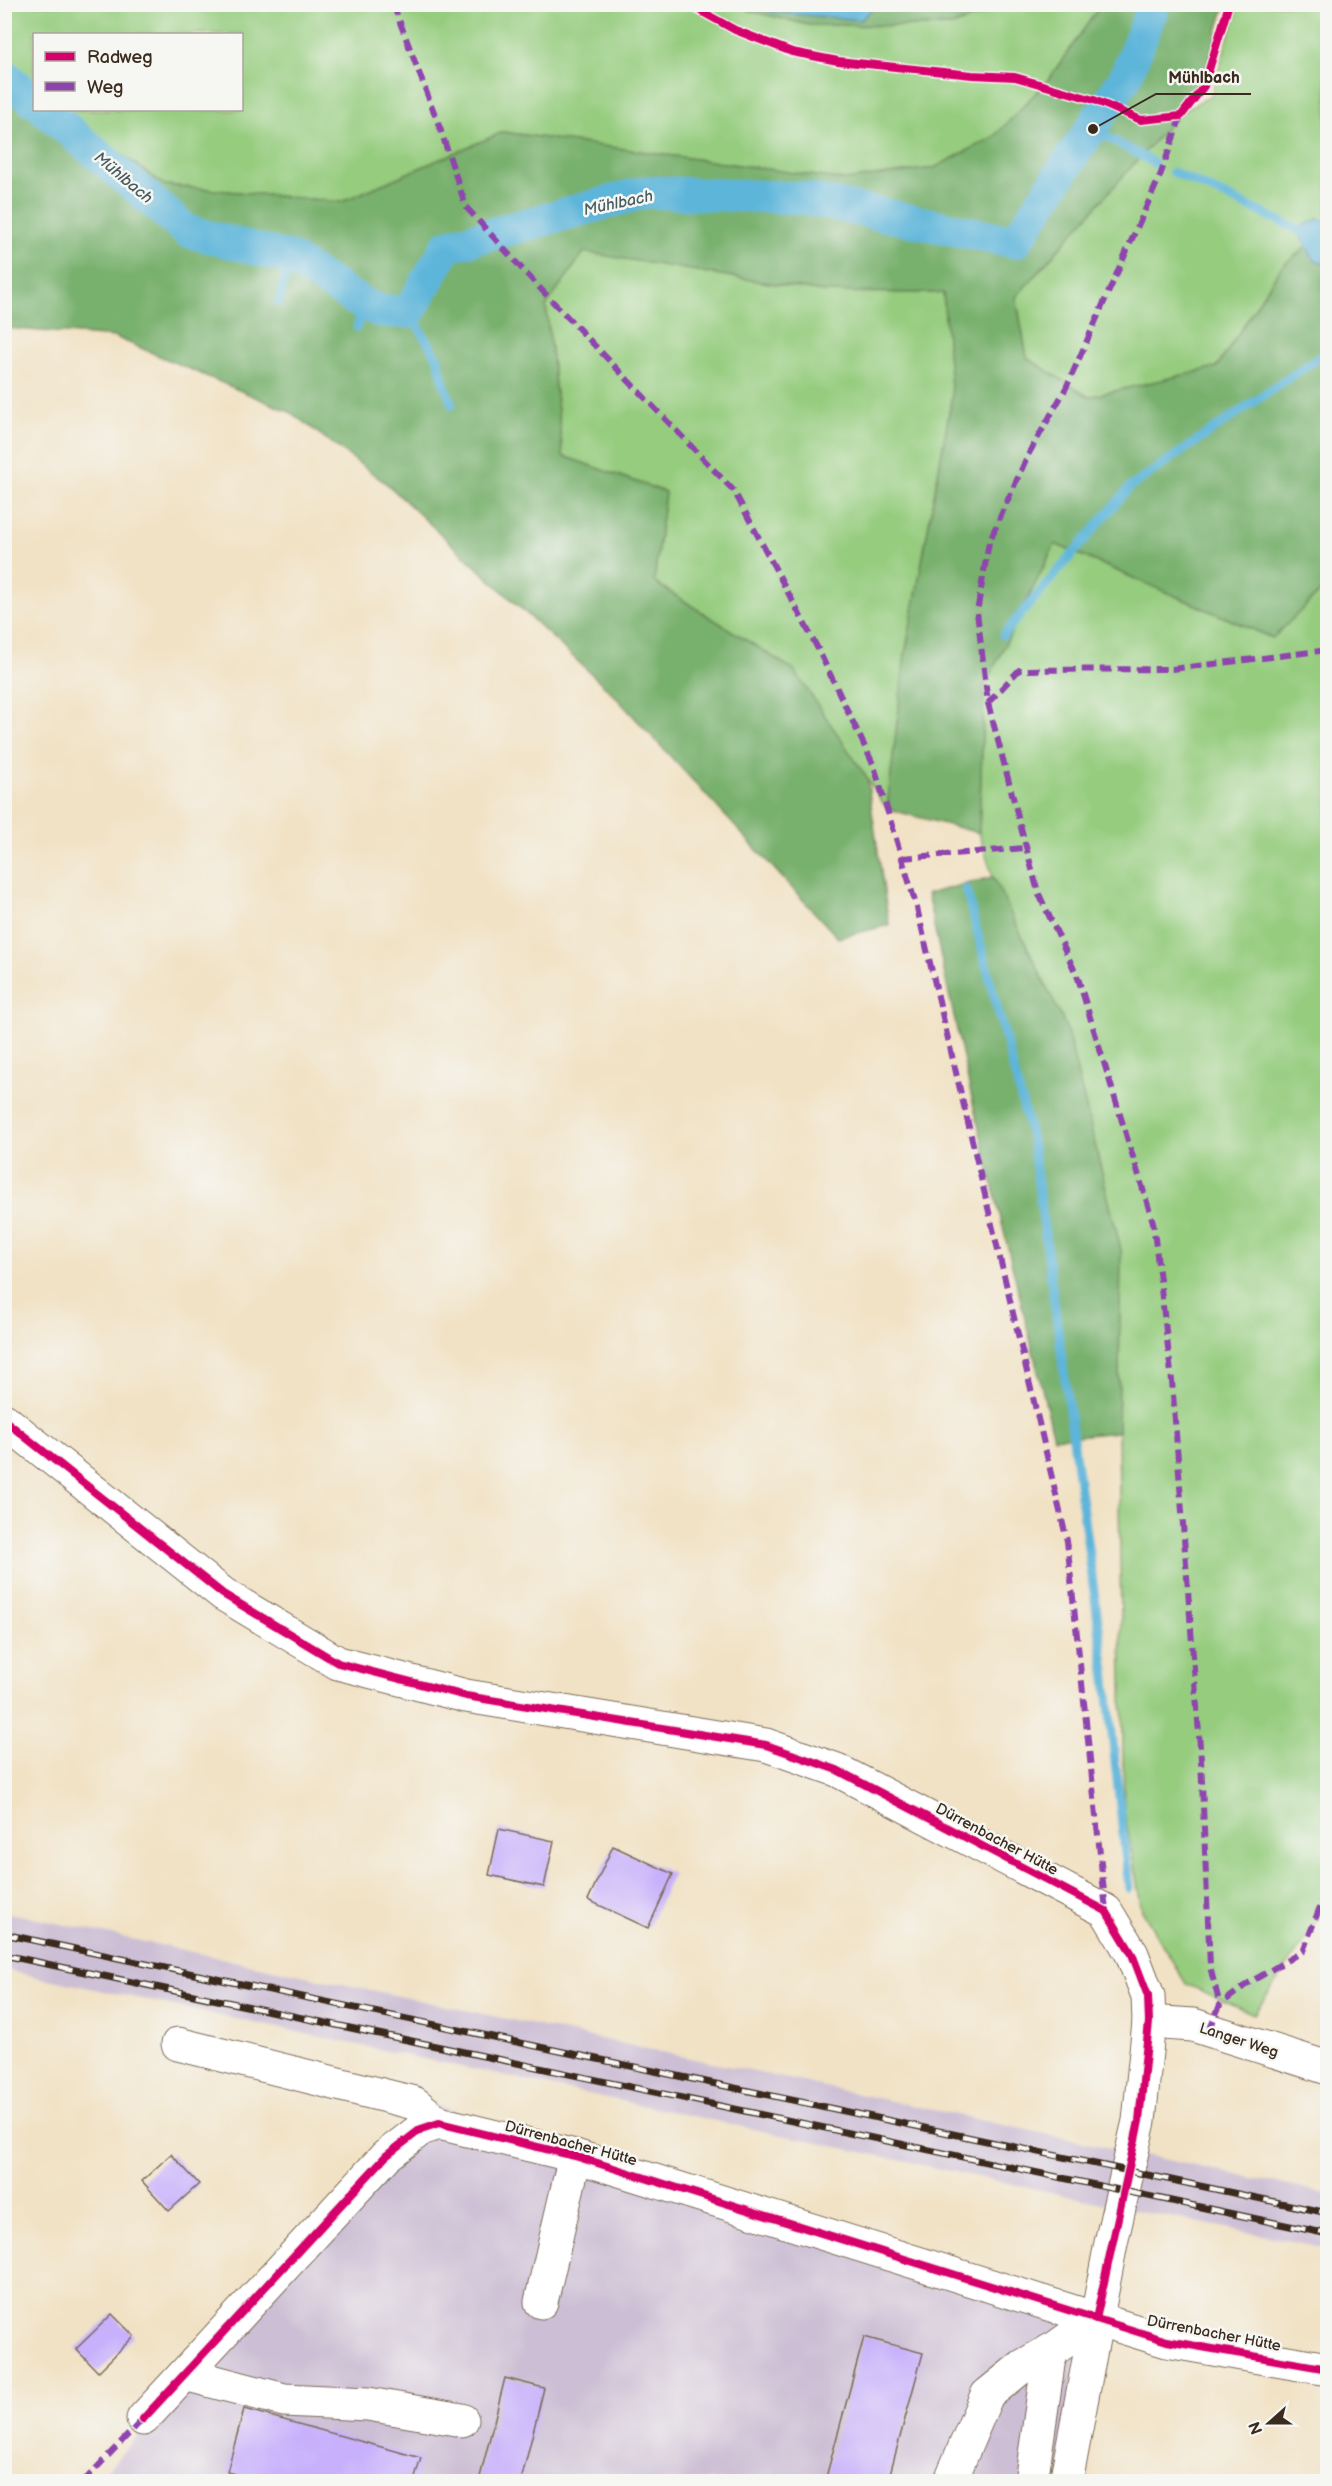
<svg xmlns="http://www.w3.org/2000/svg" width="1332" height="2486" font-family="'Balsamiq Sans',sans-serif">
<rect width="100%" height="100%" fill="#f6f6f2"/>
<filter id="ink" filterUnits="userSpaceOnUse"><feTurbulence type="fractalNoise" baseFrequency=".0167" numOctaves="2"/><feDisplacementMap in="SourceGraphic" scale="12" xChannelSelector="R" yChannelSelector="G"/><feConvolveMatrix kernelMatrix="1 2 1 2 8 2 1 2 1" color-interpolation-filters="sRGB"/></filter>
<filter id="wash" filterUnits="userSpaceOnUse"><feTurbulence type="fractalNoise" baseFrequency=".008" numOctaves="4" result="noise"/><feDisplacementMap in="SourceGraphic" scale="24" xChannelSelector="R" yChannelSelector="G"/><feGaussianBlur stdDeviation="1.35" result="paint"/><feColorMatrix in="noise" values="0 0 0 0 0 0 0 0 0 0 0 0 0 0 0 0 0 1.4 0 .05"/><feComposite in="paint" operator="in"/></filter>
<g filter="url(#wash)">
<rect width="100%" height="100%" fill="#f1e2c5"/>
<g fill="#ccbed4">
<polygon points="5,1912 1327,2194 1327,2248 1125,2208 5,1970"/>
<polygon points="436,2106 1085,2300 1057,2481 96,2482"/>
</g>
<g fill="#95cc7e" stroke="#687b4e" stroke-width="1.5">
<polygon points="739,4 750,11 809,25 952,26 1007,5 1101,5 1048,80 994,137 934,168 845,180 503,132 341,202 165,185 58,110 242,110 242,34 34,34 34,93 5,72 5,5"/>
<polygon points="1238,5 1327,5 1327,231 1281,267 1217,367 1089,397 1027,358 1016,297 1180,112 1211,96"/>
<polygon points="584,252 823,292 943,293 952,397 905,655 887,809 794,670 654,582 665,492 563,456 546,305"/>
<polygon points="1055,544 1272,638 1327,585 1327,1882 1317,1922 1254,2014 1186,1984 1142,1911 1124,1810 1118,1432 1121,1250 1066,1027 993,877 979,833 984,687"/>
</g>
<g fill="#78b06d" stroke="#5a6d46" stroke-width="1.5">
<polygon points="739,5 1007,5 952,26 809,25 750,11"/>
<polygon points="1101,5 1225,5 1202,83 1180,112 1016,297 1027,358 1089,397 1217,367 1281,267 1327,231 1327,585 1273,638 1055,544 984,687 979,833 887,809 905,655 952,397 943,293 823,292 584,252 546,306 563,456 665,492 654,582 794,670 867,778 889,925 838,938 612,693 388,485 290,412 115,337 5,328 4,72 34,93 34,110 58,110 165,185 341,202 503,132 845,180 934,168 994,137 1048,80"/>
<polygon points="993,877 1066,1027 1121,1250 1118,1432 1054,1438 975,1112 927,894"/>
</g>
<g fill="#5db5da" stroke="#4c707c" stroke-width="1.5">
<polygon points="764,5 876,5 861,20 769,12"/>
<polygon points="1319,218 1327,223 1327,265 1314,260 1297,229"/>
</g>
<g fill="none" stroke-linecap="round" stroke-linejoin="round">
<g stroke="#5db5da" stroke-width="9">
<polyline points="1093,129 1154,163"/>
<polyline points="1173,172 1297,229 1328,245"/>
<polyline points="279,302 290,258"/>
<polyline points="409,312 438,359 444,383 452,405"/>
<polyline points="357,327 363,304"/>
<polyline points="1003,635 1130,487 1328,351"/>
<polyline points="966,889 1032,1140 1106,1679 1129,1888"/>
</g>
<g stroke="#5db5da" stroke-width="33">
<polyline points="4,75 34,101"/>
<polyline points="45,110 187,231 290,258 363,304 380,311 409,312 447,246 646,192 802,198 1015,242 1125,78 1154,4"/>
</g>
</g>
<g id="blocks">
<g fill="#c8b0fc">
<polygon points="499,1829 554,1841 544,1887 489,1875"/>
<polygon points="613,1846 673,1874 648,1928 588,1900"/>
<polygon points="171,2154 199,2184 169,2211 142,2181"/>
<polygon points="112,2314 134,2336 98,2372 76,2349"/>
<polygon points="864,2337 923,2353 888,2481 825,2481"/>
<polygon points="505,2378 544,2388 521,2481 479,2481"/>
<polygon points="244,2409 421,2458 414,2481 261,2481 227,2472"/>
</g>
</g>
</g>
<g filter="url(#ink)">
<use href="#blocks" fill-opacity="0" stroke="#7b6a58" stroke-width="1.5"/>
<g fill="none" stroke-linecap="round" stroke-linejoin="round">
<g stroke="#7b6a58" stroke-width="35">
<g id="minor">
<polyline points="4,1420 223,1594 338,1663 466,1696 766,1745 837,1770 1106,1911 1132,1954 1148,1996 1149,2022 1139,2121 1111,2243 1066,2482"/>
<polyline points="1149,2022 1193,2025 1328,2068"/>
<polyline points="178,2044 414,2103 439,2123 575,2156 1167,2341 1328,2369"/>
<polyline points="541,2302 575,2156"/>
<polyline points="185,2374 284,2400 368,2404 462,2420"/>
<polyline points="143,2419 386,2156 421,2129 439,2123"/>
<polyline points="950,2482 987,2395 1023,2366 1057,2347 1096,2319"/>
<polyline points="1031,2482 1050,2351"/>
</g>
</g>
<use href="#minor" stroke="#fff" stroke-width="33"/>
<g stroke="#3b2a1e" stroke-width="7">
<g id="rail">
<polyline points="4,1934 1328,2213"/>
<polyline points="4,1955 1328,2234"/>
</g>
</g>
<use href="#rail" stroke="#f6f6f2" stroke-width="4.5" stroke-dasharray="14" stroke-linecap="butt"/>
<g stroke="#8e44ad" stroke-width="6" stroke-dasharray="12 6" stroke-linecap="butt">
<polyline points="393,4 440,128 466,207 534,282 734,491 818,649 874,766 917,908 1067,1541 1106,1911"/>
<polyline points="1181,116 1160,176 1066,388 1028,455 989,542 977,612 988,703 1038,892 1078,978 1153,1222 1172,1381 1201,1760 1210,1967 1220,2005"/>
<polyline points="988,703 1019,670 1172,669 1328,650"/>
<polyline points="902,858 1026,848"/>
<polyline points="1209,2031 1220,2005 1247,1984 1303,1951 1328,1886"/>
<polyline points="83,2482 143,2419"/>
</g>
<g stroke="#f6f6f2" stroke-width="11">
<g id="cycleway">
<polyline points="688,4 735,30 792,52 838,61 972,75 1015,77 1094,100 1141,120 1181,116 1204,86 1229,4"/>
<polyline points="4,1420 223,1594 338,1663 466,1696 766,1745 837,1770 1106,1911 1132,1954 1148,1996 1149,2022 1139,2121 1096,2319"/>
<polyline points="143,2419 386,2156 421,2129 439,2123 575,2156 1167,2341 1328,2369"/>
</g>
</g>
<use href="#cycleway" stroke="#d6006c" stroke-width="8"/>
</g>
</g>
<g text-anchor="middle" stroke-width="5" stroke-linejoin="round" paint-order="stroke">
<g font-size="15" fill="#3b2a1e" stroke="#f6f6f2">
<text transform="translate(997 1839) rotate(28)" y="5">Dürrenbacher Hütte</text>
<text transform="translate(1239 2040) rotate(18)" y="5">Langer Weg</text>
<text transform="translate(571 2143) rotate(15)" y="5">Dürrenbacher Hütte</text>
<text transform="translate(1214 2333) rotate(11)" y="5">Dürrenbacher Hütte</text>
</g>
<g font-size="16" font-style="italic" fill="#475b60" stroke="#f6f6f2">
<text transform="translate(124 177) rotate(40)" y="6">Mühlbach</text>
<text transform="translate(618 202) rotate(-12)" y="6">Mühlbach</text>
</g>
</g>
<path fill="none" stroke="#3b2a1e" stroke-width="2" d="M1093 129L1156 94H1251"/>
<circle fill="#3b2a1e" stroke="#f6f6f2" stroke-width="2" cx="1093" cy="129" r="6"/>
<g font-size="16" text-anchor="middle" font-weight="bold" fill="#3b2a1e" stroke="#f6f6f2" stroke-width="5" stroke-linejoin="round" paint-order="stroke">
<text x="1204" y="83">Mühlbach</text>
</g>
<rect width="1332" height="2486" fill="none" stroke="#f6f6f2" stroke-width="24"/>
<rect x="33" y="33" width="210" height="78" fill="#f6f6f2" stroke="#aba49d" stroke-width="1.5"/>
<rect x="45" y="52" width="30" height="9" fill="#d6006c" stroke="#aba49d" stroke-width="1.5"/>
<text x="87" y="63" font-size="18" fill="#3b2a1e">Radweg</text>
<rect x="45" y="82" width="30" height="9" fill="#8e44ad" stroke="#aba49d" stroke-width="1.5"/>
<text x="87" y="93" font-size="18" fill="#3b2a1e">Weg</text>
<g transform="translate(1269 2423) rotate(249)" stroke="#f6f6f2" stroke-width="4.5" paint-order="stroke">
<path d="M0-4.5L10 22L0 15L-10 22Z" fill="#3b2a1e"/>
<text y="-9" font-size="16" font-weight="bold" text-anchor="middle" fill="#3b2a1e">N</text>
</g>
</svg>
